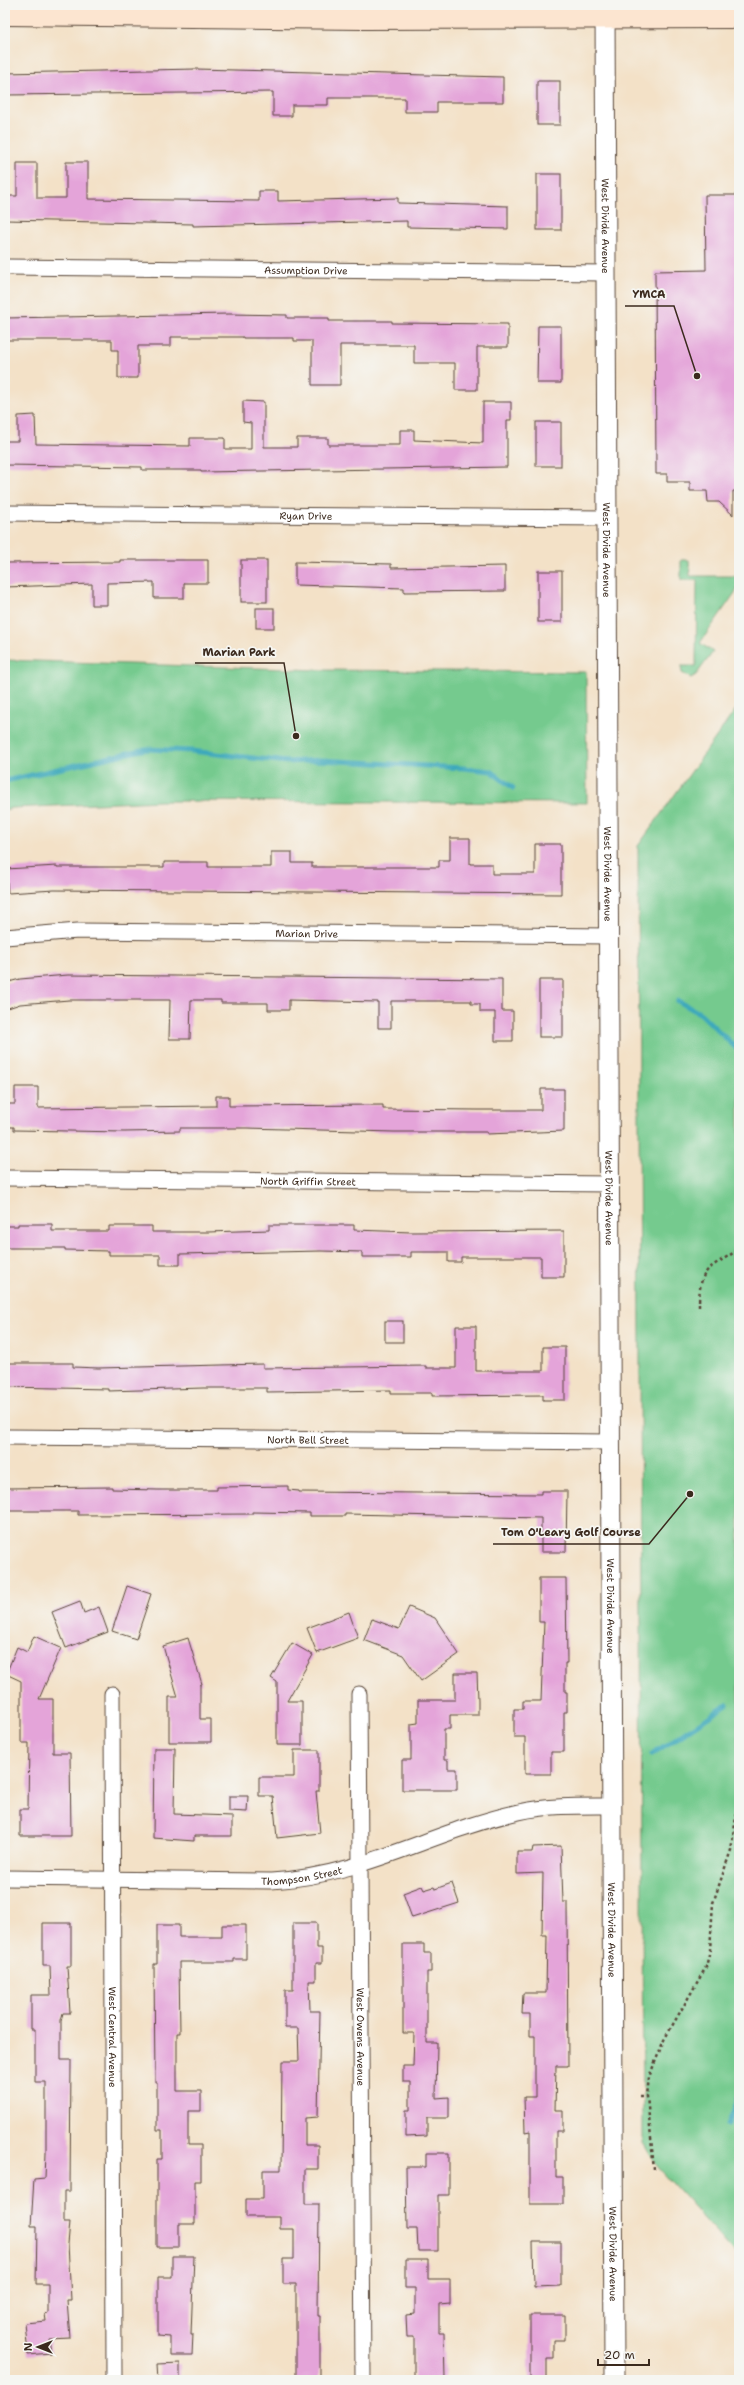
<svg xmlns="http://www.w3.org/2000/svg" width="744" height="2385" font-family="'Shantell Sans',sans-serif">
<rect width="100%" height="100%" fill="#f6f6f2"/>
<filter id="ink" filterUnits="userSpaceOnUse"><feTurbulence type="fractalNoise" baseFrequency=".025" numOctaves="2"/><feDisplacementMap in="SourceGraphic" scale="8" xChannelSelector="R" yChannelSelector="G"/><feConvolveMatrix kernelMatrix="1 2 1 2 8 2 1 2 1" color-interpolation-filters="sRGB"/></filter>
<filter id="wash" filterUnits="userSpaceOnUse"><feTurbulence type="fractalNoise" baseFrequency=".012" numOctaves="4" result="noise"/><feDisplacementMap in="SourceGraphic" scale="16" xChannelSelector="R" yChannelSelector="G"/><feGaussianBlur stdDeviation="0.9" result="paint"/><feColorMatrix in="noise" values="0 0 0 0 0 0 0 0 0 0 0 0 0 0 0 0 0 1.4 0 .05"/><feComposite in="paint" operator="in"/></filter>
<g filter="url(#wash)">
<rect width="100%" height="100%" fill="#f3e1c7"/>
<g fill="#74ca8e" stroke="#587a56">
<polygon points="681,560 689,560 690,576 739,576 739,587 700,643 713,652 696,675 691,678 682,673 681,666 696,666 697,580 681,580"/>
<polygon points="5,660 320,670 586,672 587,803 159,801 12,808 5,810"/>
<polygon points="739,705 739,2258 657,2166 643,2143 638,846"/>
</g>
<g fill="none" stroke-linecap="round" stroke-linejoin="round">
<g stroke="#3ca9bb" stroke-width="5">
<polyline points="5,781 146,749 191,751 288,762 320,760 463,768 491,771 513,788"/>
<polyline points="678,1001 701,1014 739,1051"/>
<polyline points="652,1754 727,1705"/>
<polyline points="728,2124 739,2098"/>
</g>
</g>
<g id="blocks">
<g fill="#e4a4d9">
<polygon points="196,69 503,77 503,102 437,102 437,112 405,112 405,98 328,98 328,105 292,105 292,116 273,116 273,92 5,95 5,73"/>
<rect x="537" y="81" width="23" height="44"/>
<polygon points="66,162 88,162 88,199 259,201 259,191 278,191 278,201 398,198 398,203 508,206 508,229 407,227 407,221 193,226 193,224 5,220 5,196 17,196 17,163 37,163 37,198 66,198"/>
<rect x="537" y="174" width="24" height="56"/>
<polygon points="705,195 739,195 739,491 733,491 733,515 719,502 708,502 707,491 690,491 690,482 667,482 667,474 656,474 655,271 706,270"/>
<polygon points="229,314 287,315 287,318 329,318 329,321 392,321 392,323 508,324 508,347 477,347 477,390 455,390 455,363 414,363 414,345 340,345 340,385 312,385 312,341 294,341 294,338 243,338 243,337 171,337 171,346 138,346 138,378 118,378 118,350 112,350 112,340 5,340 5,318"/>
<polygon points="538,326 561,326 561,383 537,383"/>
<polygon points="243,401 264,402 264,447 297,447 297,438 328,438 328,445 400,445 400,430 414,430 414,440 483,443 483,402 511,402 511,420 507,420 507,467 201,472 201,470 142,470 142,467 5,465 5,441 18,441 18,416 35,415 36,444 190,446 190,438 225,438 225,449 251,449 251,423 243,422"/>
<rect x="536" y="422" width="25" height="44"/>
<polygon points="120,560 208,560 208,583 184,583 184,598 154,598 154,582 107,583 107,605 92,605 92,584 5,587 5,563 120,562"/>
<rect x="241" y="560" width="26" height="42"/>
<polygon points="295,562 391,564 391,568 505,566 505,591 404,592 404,588 295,585"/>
<rect x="538" y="571" width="24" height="51"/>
<rect x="256" y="608" width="18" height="20"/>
<polygon points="450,838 470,838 470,864 492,864 492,874 535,874 535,844 561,844 561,894 54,890 8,893 6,869 57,866 57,867 164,867 164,862 208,862 208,867 271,867 271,852 292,852 292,863 312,863 312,867 439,867 439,860 450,860"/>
<polygon points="68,975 502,979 502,1011 513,1011 513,1041 495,1041 495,1012 480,1012 480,1004 471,1004 471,1001 391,1001 391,1028 378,1028 378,1002 289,1000 289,1010 268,1010 268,1003 221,1003 221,1000 191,1000 190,1039 169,1039 170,1000 69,1000 20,1004 5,1009 5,983 20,979"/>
<rect x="539" y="980" width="24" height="57"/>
<polygon points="15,1087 38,1087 38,1108 216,1106 216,1096 229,1096 229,1106 383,1105 383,1109 477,1110 541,1110 541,1089 564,1089 564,1131 487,1134 487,1132 394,1132 247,1128 180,1128 180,1131 124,1132 14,1130 14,1127 5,1127 5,1104 15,1104"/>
<polygon points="18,1224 52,1224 52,1231 109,1231 109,1226 152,1226 152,1232 208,1232 269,1230 269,1225 354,1225 354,1230 411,1232 564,1231 564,1277 541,1277 541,1257 461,1257 461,1262 448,1262 448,1252 411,1252 411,1257 362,1257 362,1252 321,1251 180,1254 180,1265 160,1265 160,1255 109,1255 109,1251 65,1250 65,1248 5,1248 5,1226 18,1226"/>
<rect x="385" y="1321" width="18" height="21"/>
<polygon points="456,1326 476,1326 476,1371 543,1371 543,1347 565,1347 565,1400 543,1400 543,1395 432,1396 432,1393 391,1393 391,1390 267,1392 267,1388 203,1388 108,1391 108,1389 5,1387 5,1363 73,1363 73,1367 98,1368 263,1364 263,1368 426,1366 426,1368 456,1368"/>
<polygon points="288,1486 288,1490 299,1491 299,1492 541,1494 541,1491 567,1491 566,1552 541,1552 541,1518 345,1514 345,1516 310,1516 310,1513 252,1512 252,1514 78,1515 78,1511 5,1511 5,1488 112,1487 112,1489 158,1490 217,1490 217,1487"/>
<polygon points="539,1578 566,1578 567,1663 565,1663 565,1692 567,1692 567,1712 564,1712 564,1752 551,1752 551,1774 525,1774 525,1737 514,1737 514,1709 523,1709 523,1701 541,1701 544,1622 539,1622"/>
<polygon points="127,1586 151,1594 136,1639 112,1631"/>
<polygon points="80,1601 84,1613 99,1607 108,1632 66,1648 52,1612"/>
<polygon points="409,1607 435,1618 459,1654 421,1681 403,1655 364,1640 372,1619 399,1629"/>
<polygon points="349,1612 358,1638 317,1653 307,1628"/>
<polygon points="34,1636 61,1648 39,1699 53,1699 53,1753 70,1753 71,1836 20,1836 20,1809 28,1809 29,1743 21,1743 21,1681 6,1674 17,1647 27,1652"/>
<polygon points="188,1638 202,1684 200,1685 200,1719 211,1719 211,1742 169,1742 169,1697 178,1697 163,1646"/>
<polygon points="292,1643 313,1655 287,1701 302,1701 302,1745 277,1745 277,1682 271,1678"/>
<polygon points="455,1673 477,1673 478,1700 478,1715 450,1715 450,1729 444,1729 444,1760 448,1760 448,1769 457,1769 457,1790 402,1790 402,1760 411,1760 411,1724 418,1723 418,1700 455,1700"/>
<polygon points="154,1748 175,1748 174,1814 232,1816 232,1836 194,1836 194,1841 153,1838"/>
<polygon points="294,1750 319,1750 319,1791 316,1791 320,1833 277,1838 273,1796 259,1796 259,1777 294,1777"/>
<polygon points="229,1796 248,1796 247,1812 229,1811"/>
<polygon points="561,1846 563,1902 567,1902 568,2066 556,2066 555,2110 563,2110 563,2131 556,2131 556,2177 563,2177 563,2204 530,2204 530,2131 525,2132 524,2097 535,2097 535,2036 530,2036 530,2014 522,2014 523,1993 546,1993 547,1935 542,1935 543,1873 517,1874 517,1852 532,1852 533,1847"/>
<polygon points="452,1883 459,1903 412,1918 403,1893 422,1886 424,1890 434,1887 435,1889"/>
<polygon points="43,1923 71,1923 71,1966 67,1966 70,2013 63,2013 61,2020 61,2060 71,2060 70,2191 64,2191 64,2222 70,2222 68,2244 71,2300 67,2300 70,2338 49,2339 51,2353 28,2355 25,2323 46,2321 45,2314 48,2313 48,2284 36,2284 37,2226 31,2226 34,2179 45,2178 46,2153 46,2082 35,2082 35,2029 31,2029 31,1995 51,1995 50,1966 43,1966"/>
<polygon points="293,1923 317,1923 317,1948 322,1948 322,1963 316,1963 316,1981 309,1981 310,2011 320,2011 318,2117 305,2118 305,2145 318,2145 318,2169 305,2169 305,2204 319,2204 318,2316 320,2316 320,2380 296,2380 296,2284 283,2284 283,2259 294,2259 294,2229 280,2229 280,2217 246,2217 246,2199 263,2199 263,2170 281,2170 282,2061 299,2061 298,2028 285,2028 285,1990 293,1990"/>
<polygon points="157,1925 179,1925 179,1937 222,1937 222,1925 246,1925 246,1959 234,1959 234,1962 179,1962 180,2033 177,2033 177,2091 201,2091 201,2111 188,2111 188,2145 201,2145 201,2181 195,2181 195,2224 179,2224 179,2247 157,2247 157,2159 162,2159 162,2130 157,2130 157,2082 155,2082 154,1964 157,1964"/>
<polygon points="403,1944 424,1944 424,1953 431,1953 431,1972 427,1972 427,2043 437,2043 436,2098 449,2097 449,2118 427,2118 427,2136 406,2137 406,2110 410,2110 410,2082 403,2082 403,2066 413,2066 414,2033 403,2033"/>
<polygon points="426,2153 449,2153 449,2195 438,2195 438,2251 418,2251 417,2229 407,2229 406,2167 426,2167"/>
<polygon points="533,2242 561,2242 561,2286 534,2287"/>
<polygon points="172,2256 194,2256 191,2334 193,2334 192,2355 170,2355 170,2337 158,2336 158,2277 172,2277"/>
<polygon points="405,2260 428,2260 428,2279 450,2279 450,2303 439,2304 439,2333 444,2333 445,2380 414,2380 414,2337 407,2337 406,2315 415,2314 415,2288 405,2288"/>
<polygon points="530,2315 565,2315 565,2340 554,2340 554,2358 547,2358 547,2380 530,2380"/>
<polygon points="180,2363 180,2380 159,2380 158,2364"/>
</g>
</g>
</g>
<g filter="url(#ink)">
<use href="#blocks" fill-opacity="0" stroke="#574537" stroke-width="1"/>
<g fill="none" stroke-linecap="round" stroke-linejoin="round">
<g stroke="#574537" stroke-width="17">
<g id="minor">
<path id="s1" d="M 5,267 L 606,273"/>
<path id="s2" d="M 5,513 L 607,518"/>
<path id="s3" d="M 5,937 L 78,931 L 609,936"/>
<path id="s4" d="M 5,1178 L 611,1184"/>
<path id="s5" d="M 5,1437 L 610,1442"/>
<path id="s6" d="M 112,1694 L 114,2380"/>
<path id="s7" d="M 359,1694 L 363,2380"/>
<path id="s8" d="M 5,1878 L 271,1881 C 363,1876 433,1831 519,1812 C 550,1805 582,1806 613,1806"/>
</g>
</g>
<g stroke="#574537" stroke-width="21">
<g id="tertiary">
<path id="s9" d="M 605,5 L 614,2380"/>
</g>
</g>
<g stroke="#574537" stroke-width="24">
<polyline id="secondary" points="5,14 362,18 739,17"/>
</g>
<g stroke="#574537" stroke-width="2.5" stroke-dasharray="3 3" stroke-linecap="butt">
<path d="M 699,1307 C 699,1265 709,1270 739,1249"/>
<polyline points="640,2096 647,2096"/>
<polyline points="654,2170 647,2096 649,2077 664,2040 706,1967 710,1950 713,1903 731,1850 739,1798"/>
</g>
<use href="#minor" stroke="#fff" stroke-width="15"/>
<use href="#tertiary" stroke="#fff" stroke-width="19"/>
<use href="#secondary" stroke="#fce5d0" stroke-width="22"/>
</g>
</g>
<g text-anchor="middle" stroke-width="3.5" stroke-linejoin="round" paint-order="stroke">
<g font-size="10" fill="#3b2a1e" stroke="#f6f6f2">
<text dy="4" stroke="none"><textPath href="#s9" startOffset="221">West Divide Avenue</textPath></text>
<text dy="4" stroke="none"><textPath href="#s1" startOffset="301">Assumption Drive</textPath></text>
<text dy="4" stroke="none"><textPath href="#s2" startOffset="301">Ryan Drive</textPath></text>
<text dy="4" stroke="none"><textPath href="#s9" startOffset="545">West Divide Avenue</textPath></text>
<text dy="4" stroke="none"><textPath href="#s9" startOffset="869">West Divide Avenue</textPath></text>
<text dy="4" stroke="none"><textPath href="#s3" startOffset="302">Marian Drive</textPath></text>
<text dy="4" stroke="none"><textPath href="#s4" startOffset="303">North Griffin Street</textPath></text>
<text dy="4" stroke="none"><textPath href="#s9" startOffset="1193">West Divide Avenue</textPath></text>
<text dy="4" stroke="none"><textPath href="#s5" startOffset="303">North Bell Street</textPath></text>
<text dy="4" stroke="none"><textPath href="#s9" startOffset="1601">West Divide Avenue</textPath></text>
<text dy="4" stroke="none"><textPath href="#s8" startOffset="297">Thompson Street</textPath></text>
<text dy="4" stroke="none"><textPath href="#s9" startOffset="1925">West Divide Avenue</textPath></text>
<text dy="4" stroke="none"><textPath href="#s6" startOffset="343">West Central Avenue</textPath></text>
<text dy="4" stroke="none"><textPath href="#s7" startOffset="343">West Owens Avenue</textPath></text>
<text dy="4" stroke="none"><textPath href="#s9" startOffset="2249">West Divide Avenue</textPath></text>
</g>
</g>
<path fill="none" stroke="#3b2a1e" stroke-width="1.5" d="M697 376L674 306H625M296 736L284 663H195M690 1494L649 1544H493"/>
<g fill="#3b2a1e" stroke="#f6f6f2" stroke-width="1.5">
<circle cx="697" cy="376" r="4"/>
<circle cx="296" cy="736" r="4"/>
<circle cx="690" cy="1494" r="4"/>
</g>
<g font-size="11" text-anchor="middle" font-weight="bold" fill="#3b2a1e" stroke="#f6f6f2" stroke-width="3.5" stroke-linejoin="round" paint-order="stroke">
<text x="649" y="298">YMCA</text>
<text x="239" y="656">Marian Park</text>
<text x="571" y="1536">Tom O'Leary Golf Course</text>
</g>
<rect width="744" height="2385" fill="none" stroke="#f6f6f2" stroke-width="20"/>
<g transform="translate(38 2347) rotate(270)" stroke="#f6f6f2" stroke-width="3" paint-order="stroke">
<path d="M0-3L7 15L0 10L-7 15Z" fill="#3b2a1e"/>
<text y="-6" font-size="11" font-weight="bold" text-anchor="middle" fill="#3b2a1e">N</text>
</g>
<path d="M598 2359v6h51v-6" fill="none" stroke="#3b2a1e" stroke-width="2"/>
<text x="604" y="2359" font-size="12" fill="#3b2a1e" stroke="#f6f6f2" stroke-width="3" paint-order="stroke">20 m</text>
</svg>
